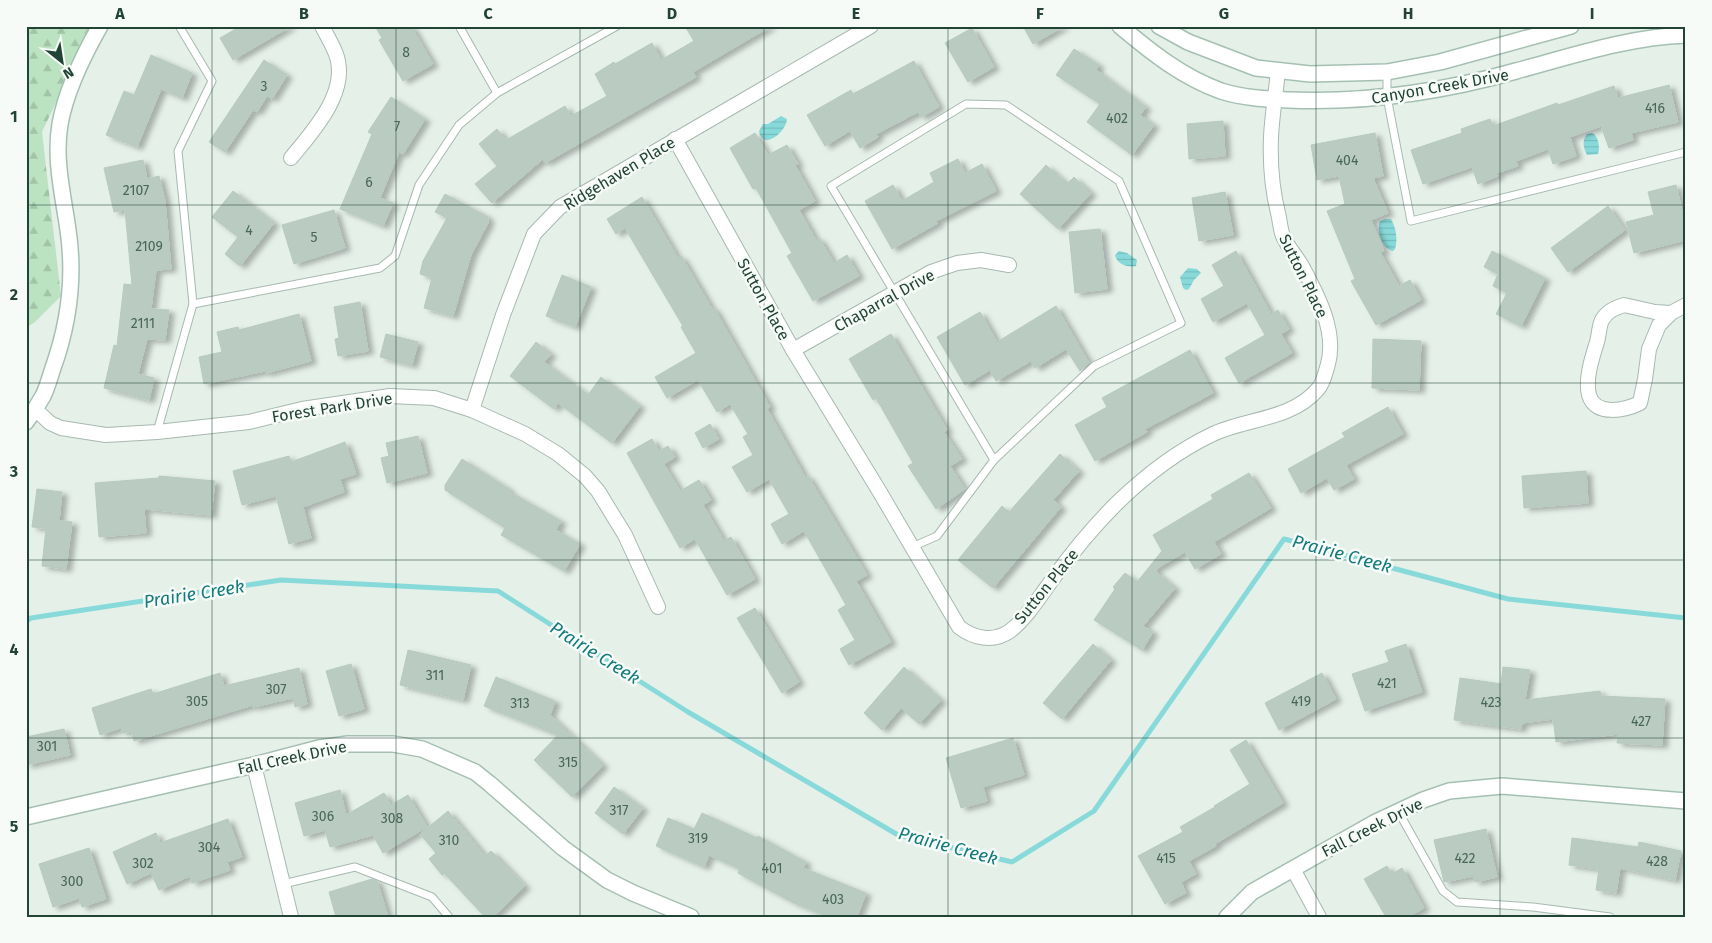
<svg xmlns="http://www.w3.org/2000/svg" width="1712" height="943" font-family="'Fira Sans',sans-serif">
<defs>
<pattern id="forest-firs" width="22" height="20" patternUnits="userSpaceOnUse" patternTransform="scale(1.25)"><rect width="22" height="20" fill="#bce3c1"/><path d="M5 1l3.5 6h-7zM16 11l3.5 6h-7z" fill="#a1c4a6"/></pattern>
<pattern id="water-rules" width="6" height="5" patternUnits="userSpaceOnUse" patternTransform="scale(1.25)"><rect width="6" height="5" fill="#88dada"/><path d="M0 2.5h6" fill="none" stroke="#75bcbc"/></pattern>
<filter id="shadow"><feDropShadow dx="5.5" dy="3" stdDeviation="2.5" flood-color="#0004"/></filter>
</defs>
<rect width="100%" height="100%" fill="#e5f0e9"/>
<polygon fill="url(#forest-firs)" points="26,26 92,26 42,132 61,296 35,322 26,328"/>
<g fill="url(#water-rules)">
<path d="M 781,116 L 787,119 C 786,133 762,151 759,131 L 763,124 L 768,124 Z"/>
<path d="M 1592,133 C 1599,136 1600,148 1598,154 L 1587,155 C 1583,147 1582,141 1587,134 Z"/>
<path d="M 1385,219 L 1391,219 C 1396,228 1398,239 1395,249 L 1393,251 C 1382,249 1376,231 1380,221 Z"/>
<path d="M 1119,251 L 1127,253 L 1137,260 L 1136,266 C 1127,268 1117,264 1115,255 Z"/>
<polygon points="1188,268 1197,269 1201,273 1194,280 1189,289 1186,290 1183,288 1180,277"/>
</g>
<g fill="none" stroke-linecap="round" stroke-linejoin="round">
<polyline stroke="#88dada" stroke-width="5" points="26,621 31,618 281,580 498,591 688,712 898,835 1012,862 1094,811 1284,539 1508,599 1686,618"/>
</g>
<g fill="#bacbc2" stroke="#b7cabf" filter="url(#shadow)">
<polygon points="241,26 291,26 233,60 220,38"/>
<polygon points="375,26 411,26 433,64 403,81 379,40 382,38"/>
<polygon points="685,26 771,26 693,72 696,77 545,163 543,159 492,203 475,184 497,166 479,144 497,129 506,140 565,106 571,116 607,96 595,74 614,62 615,64 652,43 661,60 694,41"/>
<polygon points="1023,26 1064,26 1033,44"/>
<polygon points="972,28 994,67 968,82 945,43"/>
<polygon points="1074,49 1099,65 1096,70 1146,107 1140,115 1154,125 1132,155 1087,122 1100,104 1056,75"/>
<polygon points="151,55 192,73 182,98 161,89 137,147 106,135 124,91 134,95"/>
<polygon points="264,60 287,75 272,99 267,96 257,112 253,110 225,152 209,142"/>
<polygon points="914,61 939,107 921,117 918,112 876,134 878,137 860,148 850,131 825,146 807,115 851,90 853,94"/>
<polygon points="1669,85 1678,122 1631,133 1633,140 1609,148 1601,126 1570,137 1576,156 1553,164 1548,149 1516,161 1518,166 1497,173 1498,176 1478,184 1472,167 1423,184 1411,150 1462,133 1461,129 1490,119 1493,126 1557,103 1558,105 1614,86 1618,98"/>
<polygon points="391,97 425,119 403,154 399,152 380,198 393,203 383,226 340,209 372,134 368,132"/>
<polygon points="1223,121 1225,156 1189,159 1187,124"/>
<polygon points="755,133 768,155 787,145 798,164 795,165 815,201 799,210 816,240 819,238 834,263 847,255 859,276 813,301 787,256 792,253 756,188 753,189 730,148"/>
<polygon points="1375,133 1383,176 1373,178 1388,213 1371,220 1384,251 1380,252 1399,286 1410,280 1421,300 1376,325 1351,281 1355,279 1327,211 1345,204 1339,176 1317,180 1311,145"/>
<polygon points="958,159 965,173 982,164 996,191 936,221 938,223 892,249 865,201 893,185 902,201 934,182 930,173"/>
<polygon points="143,160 147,179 159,176 165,201 171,269 156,270 151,309 169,310 165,340 147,339 138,374 154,378 149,400 104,388 114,345 117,346 124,284 132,285 125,210 114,212 104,168"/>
<polygon points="1046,165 1067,184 1074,177 1091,193 1058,229 1020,194"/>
<polygon points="1676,185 1686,228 1686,240 1634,253 1626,222 1654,215 1648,192"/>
<polygon points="233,191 274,223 240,266 225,254 238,237 212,217"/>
<polygon points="1225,192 1233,235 1199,241 1192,198"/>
<polygon points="445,194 488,217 488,223 471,255 453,316 424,308 432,278 420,274 423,261 447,218 435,212"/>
<polygon points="642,197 678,258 681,256 712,309 714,308 770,407 767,409 805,477 808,476 867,575 856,581 891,642 849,665 840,649 855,640 838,610 846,605 804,531 782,544 771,524 789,514 769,479 747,492 732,467 753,455 743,437 748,434 730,404 717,412 698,380 667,398 655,377 696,353 681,327 683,326 625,228 616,234 607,219"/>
<polygon points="1608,206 1625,230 1568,272 1551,248"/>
<polygon points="334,210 345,248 294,264 282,225"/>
<polygon points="1100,229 1107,289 1075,293 1069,232"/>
<polygon points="1236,251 1271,314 1278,310 1289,329 1281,334 1292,353 1239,383 1225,358 1265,335 1247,303 1213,322 1201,299 1224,286 1212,265"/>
<polygon points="1492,251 1545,278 1521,326 1496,314 1507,293 1493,286 1498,274 1484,267"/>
<polygon points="562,275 591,287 575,327 546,316"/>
<polygon points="360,302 368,351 338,356 335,339 339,338 334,307"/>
<polygon points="1056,306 1089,363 1080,371 1066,349 1035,368 1031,361 996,381 990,370 965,385 937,337 980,312 997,342"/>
<polygon points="299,314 311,361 266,373 265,371 204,384 199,357 222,352 217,332 238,327 239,330"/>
<polygon points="386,334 418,342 412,365 380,357"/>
<polygon points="891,334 947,430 944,432 962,459 950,466 965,489 936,509 908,466 913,463 876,398 873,400 849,359"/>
<polygon points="1373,339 1421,341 1419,390 1372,388"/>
<polygon points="536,342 551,354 544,362 588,395 601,377 640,406 612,443 558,403 554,409 510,376"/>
<polygon points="1190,350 1213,393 1145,429 1147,432 1095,461 1075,425 1107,407 1102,398"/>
<polygon points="1388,407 1403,434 1346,465 1354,479 1334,490 1327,478 1301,493 1288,469 1345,437 1342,433"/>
<polygon points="710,424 719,439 703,448 695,433"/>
<polygon points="418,436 427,473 387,483 381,458 389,456 386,443"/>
<polygon points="652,439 659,451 668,446 675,457 664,464 680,491 699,480 711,500 703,505 724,541 731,537 755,579 727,595 695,539 680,548 627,453"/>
<polygon points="345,442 356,474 340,479 344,492 303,507 311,538 289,544 276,496 242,505 233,471 289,456 291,462"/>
<polygon points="1060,454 1079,471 1053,500 1061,507 993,588 958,560 1002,506 1009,512"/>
<polygon points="462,459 509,489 508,491 561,521 556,530 580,544 564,571 501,535 505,528 445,490 445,485"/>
<polygon points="1586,471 1588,503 1524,508 1522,476"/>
<polygon points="1249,473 1271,508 1214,542 1221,554 1195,569 1185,552 1154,570 1175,588 1143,626 1153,632 1142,650 1094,620 1115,589 1113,587 1125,573 1137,582 1162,551 1153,535 1213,499 1211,495"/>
<polygon points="159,476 215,481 211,515 144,509 146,533 99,537 95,483 159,478"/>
<polygon points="37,489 62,492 59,521 72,522 66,569 42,566 46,528 32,527"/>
<polygon points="755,608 799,682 782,693 737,618"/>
<polygon points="1093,644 1111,660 1062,719 1043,703"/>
<polygon points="1406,644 1422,692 1365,711 1352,674 1389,662 1385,651"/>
<polygon points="408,650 471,665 463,700 400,685"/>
<polygon points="351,664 364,709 339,716 326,671"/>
<polygon points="904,667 941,700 919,724 901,708 882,730 864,713"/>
<polygon points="1503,667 1530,670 1525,700 1600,691 1601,696 1665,699 1662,745 1617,743 1618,734 1556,742 1553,719 1522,723 1521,729 1454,720 1460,678 1501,684"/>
<polygon points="299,668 307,704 295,707 293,698 253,707 253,705 134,741 131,731 123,733 121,728 100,735 92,708 151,689 153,694 220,673 224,686"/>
<polygon points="1322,673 1336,699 1279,730 1265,703"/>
<polygon points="496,677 555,701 550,715 603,765 572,797 534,760 558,735 484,706"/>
<polygon points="64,729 70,755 26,765 26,737"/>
<polygon points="1013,738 1024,775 983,787 987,801 961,808 946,758"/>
<polygon points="1246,740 1283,803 1215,844 1216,846 1189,861 1196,874 1181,882 1186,893 1165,904 1138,856 1183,832 1180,827 1215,807 1214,806 1250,784 1230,750"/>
<polygon points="614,787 643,808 623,834 595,813"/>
<polygon points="340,790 346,815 384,793 391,805 408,795 427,827 383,853 373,835 330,847 325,830 304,836 295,803"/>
<polygon points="448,811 485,856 491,851 525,886 493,917 485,917 444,873 442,875 429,859 436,853 420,834"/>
<polygon points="702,813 757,838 758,836 806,862 803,868 866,893 857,917 829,917 794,903 738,873 740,869 709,855 704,867 656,846 668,818 694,829"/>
<polygon points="228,819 242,857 227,862 230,870 192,883 190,876 159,890 151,873 127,884 113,852 156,833 160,843"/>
<polygon points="1486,829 1497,877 1475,882 1474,876 1444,882 1434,840"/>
<polygon points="1572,838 1638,847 1639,842 1681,851 1675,880 1620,868 1616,893 1596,890 1599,869 1569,865"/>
<polygon points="89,848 106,899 82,907 79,898 53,907 39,864"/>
<polygon points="1387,866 1392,874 1402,868 1424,908 1408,917 1386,917 1364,879"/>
<polygon points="372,879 377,881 388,917 336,917 329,892"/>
</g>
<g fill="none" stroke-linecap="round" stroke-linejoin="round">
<g stroke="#a7b9b0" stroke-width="9">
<g id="lane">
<polyline points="459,26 497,93"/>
<polyline points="1387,72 1387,97 1411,221 1686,152"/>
<polyline points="193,304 380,268 395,256 419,185 459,125 497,93 617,26"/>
<polyline points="157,432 193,304 178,151 212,81 179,26"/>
<polyline points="912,547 937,536 994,460 1094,366 1181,323 1119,181 1006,105 966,104 831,186 994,460"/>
<polyline points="1398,811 1443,891 1457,902 1533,907 1610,917"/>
<polyline points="283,884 355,867 432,897 449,917"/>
</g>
</g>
<g stroke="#a7b9b0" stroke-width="16">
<g id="street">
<path d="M 675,139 L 793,350 L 878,489 L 959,627 C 973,638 993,643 1010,631 C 1027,618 1042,593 1055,576 C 1074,550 1095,525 1117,503 C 1146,475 1177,451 1213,434 C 1247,418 1292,420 1318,389 C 1323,384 1326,371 1328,364 C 1337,331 1317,294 1302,266 C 1296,256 1287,246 1283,236 C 1280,229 1280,220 1278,213 C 1272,189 1270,162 1271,137 C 1272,115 1276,93 1278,70"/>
<path d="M 291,158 C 312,132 348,94 337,57 C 334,47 327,36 322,26"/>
<path d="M 1624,305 L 1655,312 L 1671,313 L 1659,325 L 1649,349 L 1645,379 L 1640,403 C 1626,410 1595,417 1589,395 C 1585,379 1592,358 1597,342 C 1599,335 1599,326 1602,320 C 1607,311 1615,308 1624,305 Z"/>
<polyline points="1671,313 1686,305"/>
<polyline points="793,350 931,272 957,263 981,260 1009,265"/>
<polyline points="35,409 50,423 61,428 106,435 157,432 249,422 302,409 390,396 434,398 472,410 525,434 558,454 585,476 598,491 625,535 658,607"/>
<polyline points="472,410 503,315 534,234 560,207 871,26"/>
<polyline points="254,765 291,917"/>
<polyline points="1293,869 1319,917"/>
</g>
</g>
<g stroke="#a5c0b2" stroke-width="18">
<g id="secondary">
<path d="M 1120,26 C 1151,52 1182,77 1221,91 C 1243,98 1266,99 1288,100 C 1365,103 1442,92 1516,71 C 1572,56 1628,37 1686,35"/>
<polyline points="1159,26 1188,42 1256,68 1310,74 1387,72 1440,62 1571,26"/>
<path d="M 26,422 C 32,414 38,405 43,396 C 47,388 50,377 53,368 C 69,323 75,277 68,230 C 63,194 54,160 60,124 C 66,90 83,56 100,26"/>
<polyline points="26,817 254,765 319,748 348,744 393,744 422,749 475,772 490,784 563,848 607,880 633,893 691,917"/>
<polyline points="1227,917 1252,892 1374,823 1423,800 1449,791 1502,786 1686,801"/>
</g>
</g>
<use href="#lane" stroke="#fff" stroke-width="7"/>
<use href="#street" stroke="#fff" stroke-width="14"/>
<use href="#secondary" stroke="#fff" stroke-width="15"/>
</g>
<path fill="none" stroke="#224436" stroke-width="1" stroke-opacity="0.55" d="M 212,26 L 212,917M 396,26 L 396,917M 580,26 L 580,917M 764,26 L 764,917M 948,26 L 948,917M 1132,26 L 1132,917M 1316,26 L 1316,917M 1500,26 L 1500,917M 26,205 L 1686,205M 26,383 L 1686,383M 26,560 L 1686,560M 26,738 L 1686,738"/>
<g text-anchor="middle" stroke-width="5" stroke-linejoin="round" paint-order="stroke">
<g font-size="14" fill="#486659">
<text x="406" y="57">8</text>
<text x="264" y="91">3</text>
<text x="1655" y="113">416</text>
<text x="1117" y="123">402</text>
<text x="397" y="131">7</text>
<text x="1347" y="165">404</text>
<text x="369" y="187">6</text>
<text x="136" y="195">2107</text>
<text x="249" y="235">4</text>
<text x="314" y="242">5</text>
<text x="149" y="251">2109</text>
<text x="143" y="328">2111</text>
<text x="435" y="680">311</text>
<text x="1387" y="688">421</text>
<text x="276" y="694">307</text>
<text x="197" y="706">305</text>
<text x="1301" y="706">419</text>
<text x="1491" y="707">423</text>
<text x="520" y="708">313</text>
<text x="1641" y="726">427</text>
<text x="47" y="751">301</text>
<text x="568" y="767">315</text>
<text x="619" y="815">317</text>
<text x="323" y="821">306</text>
<text x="392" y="823">308</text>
<text x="698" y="843">319</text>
<text x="449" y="845">310</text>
<text x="209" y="852">304</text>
<text x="1166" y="863">415</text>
<text x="1465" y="863">422</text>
<text x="1657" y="866">428</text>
<text x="143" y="868">302</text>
<text x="772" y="873">401</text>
<text x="72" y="886">300</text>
<text x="833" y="904">403</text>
</g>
<g font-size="16" fill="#224436" stroke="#f7fbf8">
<text transform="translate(1440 86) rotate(-10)" y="6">Canyon Creek Drive</text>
<text transform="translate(619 173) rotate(-31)" y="6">Ridgehaven Place</text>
<text transform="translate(1304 276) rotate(64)" y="6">Sutton Place</text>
<text transform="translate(764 299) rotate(61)" y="6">Sutton Place</text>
<text transform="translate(884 300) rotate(-29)" y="6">Chaparral Drive</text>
<text transform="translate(332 407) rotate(-9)" y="6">Forest Park Drive</text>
<text transform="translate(1046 586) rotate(-51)" y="6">Sutton Place</text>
<text transform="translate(292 757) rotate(-12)" y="6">Fall Creek Drive</text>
<text transform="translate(1372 827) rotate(-27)" y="6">Fall Creek Drive</text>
</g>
<g font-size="18" font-style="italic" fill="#147b7c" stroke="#f7fbf8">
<text transform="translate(1342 554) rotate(15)" y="6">Prairie Creek</text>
<text transform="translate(194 594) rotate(-9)" y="6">Prairie Creek</text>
<text transform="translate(595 653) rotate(32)" y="6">Prairie Creek</text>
<text transform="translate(948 846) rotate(15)" y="6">Prairie Creek</text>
</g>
</g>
<rect width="1712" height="943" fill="none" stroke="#f7fbf8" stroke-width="55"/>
<g transform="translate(62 62) rotate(150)" stroke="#f7fbf8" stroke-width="4" paint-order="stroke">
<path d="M0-4L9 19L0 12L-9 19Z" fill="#224436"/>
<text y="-8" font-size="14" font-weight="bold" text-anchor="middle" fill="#224436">N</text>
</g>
<rect x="28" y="28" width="1656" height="888" fill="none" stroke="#224436" stroke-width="2"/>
<g font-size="16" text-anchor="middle" font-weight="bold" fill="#224436">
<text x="120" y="19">A</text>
<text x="304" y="19">B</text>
<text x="488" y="19">C</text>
<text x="672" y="19">D</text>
<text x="856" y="19">E</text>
<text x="1040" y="19">F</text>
<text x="1224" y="19">G</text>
<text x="1408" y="19">H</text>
<text x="1592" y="19">I</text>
<text x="14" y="122">1</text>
<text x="14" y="300">2</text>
<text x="14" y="477">3</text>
<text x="14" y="655">4</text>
<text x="14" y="832">5</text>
</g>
</svg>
